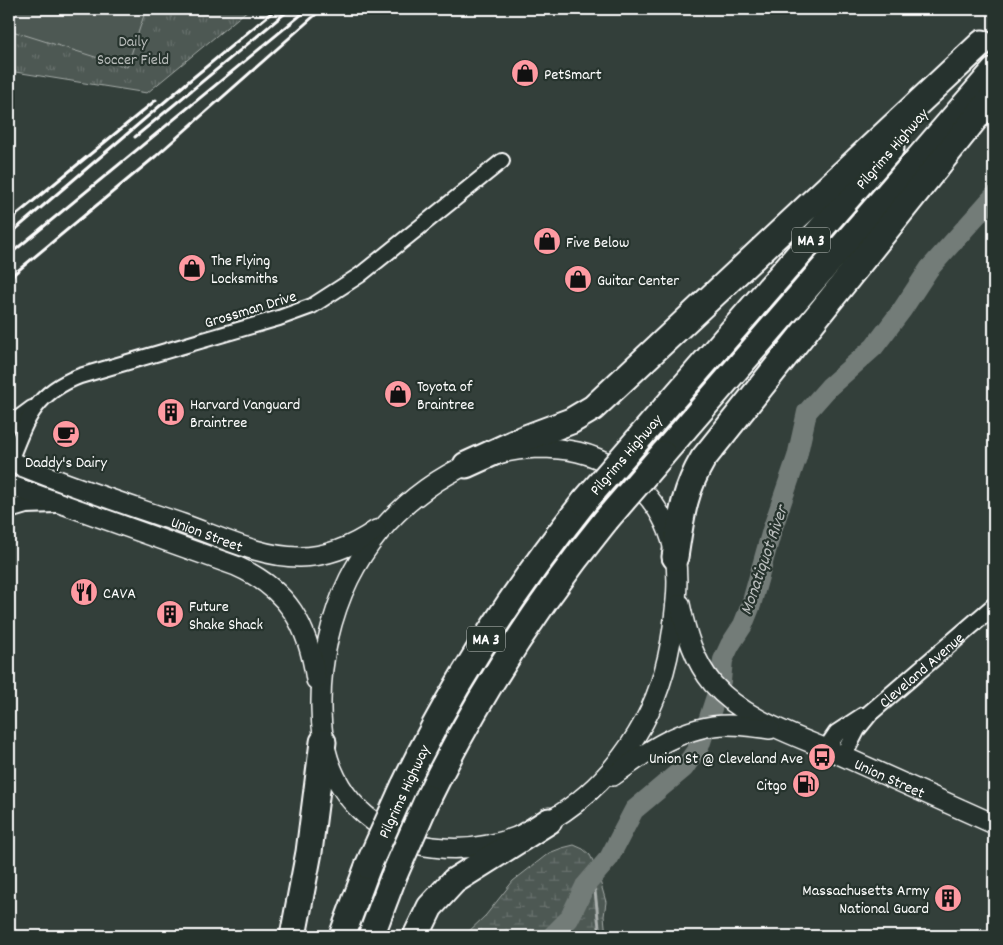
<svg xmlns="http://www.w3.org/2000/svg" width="1003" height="945" font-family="Dekko,sans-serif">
<defs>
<pattern id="wetland-marsh" width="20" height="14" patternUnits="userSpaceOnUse" patternTransform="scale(1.25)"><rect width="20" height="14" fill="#4d5853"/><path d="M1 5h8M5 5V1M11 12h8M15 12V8" fill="none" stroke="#68716d"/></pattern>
<pattern id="park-tufts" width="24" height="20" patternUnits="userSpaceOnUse" patternTransform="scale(1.25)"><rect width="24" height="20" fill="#4d5853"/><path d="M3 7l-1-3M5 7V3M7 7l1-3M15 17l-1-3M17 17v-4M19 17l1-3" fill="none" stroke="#68716d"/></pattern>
</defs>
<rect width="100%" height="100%" fill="#333f3a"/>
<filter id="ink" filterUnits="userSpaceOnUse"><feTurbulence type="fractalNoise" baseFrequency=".02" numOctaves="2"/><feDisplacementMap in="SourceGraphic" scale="10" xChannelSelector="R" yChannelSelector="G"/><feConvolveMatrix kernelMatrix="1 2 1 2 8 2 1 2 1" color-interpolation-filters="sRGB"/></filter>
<g filter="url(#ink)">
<polygon fill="url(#wetland-marsh)" stroke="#a6aca9" points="574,845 583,849 590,855 596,867 606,902 604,916 606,936 464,936 486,915 513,881 549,853 562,848"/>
<polygon fill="url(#park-tufts)" stroke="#a6aca9" points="9,9 249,9 147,93 9,71"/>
<polygon fill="#4d5853" stroke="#a6aca9" points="9,9 146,9 127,67 9,30"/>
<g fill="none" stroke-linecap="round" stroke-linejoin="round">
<polyline stroke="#abb0ae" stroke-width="3" points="589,880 595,891 600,936"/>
<polyline stroke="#737b78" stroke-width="20" points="552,936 569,919 585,886 609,858 634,810 684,768 700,745 721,681 723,660 730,645 743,625 751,605 772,530 797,457 807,412 829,387 874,347 902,310 929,269 994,196"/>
<g stroke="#fff" stroke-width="18">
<g id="minor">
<polyline points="9,425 32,408"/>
<path d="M 10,461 C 26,420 35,393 80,376 L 279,318 L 312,306 L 360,275 L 502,161"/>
</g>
</g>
<g stroke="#fff" stroke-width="20">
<g id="tertiary">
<polyline points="9,510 26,505 56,504"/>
<polyline points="826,749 837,733 863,716"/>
<path id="s1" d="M 843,756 L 857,729 L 870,713 L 994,606"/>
</g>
</g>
<g stroke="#fff" stroke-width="22">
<g id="secondary">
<path d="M 537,448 C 551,448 565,449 578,452 C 627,464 667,506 675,556 C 679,579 676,604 673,627 C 668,665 657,702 637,734 C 596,802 516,858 433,847 C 412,845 391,834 373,821 C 334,793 320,749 321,701 C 321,660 331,616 349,579 C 384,509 457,452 537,448 Z"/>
<path id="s2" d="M 9,461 C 66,485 125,504 183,524 C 220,537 260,557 299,557 C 328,557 353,546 376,530"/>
<path d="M 9,485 L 236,566 C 288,589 308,625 316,680"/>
<path id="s3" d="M 680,604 C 686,633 694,661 713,684 C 746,721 795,735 838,754 C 890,777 942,801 994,824"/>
<path d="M 613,776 C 647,751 684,725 728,725 C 742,725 756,727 770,729"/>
</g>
</g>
<g stroke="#fff" stroke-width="29">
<g id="motorway">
<polyline points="641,436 891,148"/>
<polyline points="663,454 994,71"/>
<polyline points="466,465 523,439 571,421 593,408 982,43"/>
<path d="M 675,557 C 681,519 683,493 703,459 L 994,95"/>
<path d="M 404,786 C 452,685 514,590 584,502"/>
<path d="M 428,798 C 477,698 536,606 606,520"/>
<polyline points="293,936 309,852 323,742"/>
<polyline points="342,936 368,866"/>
<polyline points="371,936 393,878"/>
<polyline points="416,936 430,907 454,881 549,821"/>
</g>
</g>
<use href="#minor" stroke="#26332d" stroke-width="14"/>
<use href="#tertiary" stroke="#26332d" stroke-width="16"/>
<use href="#secondary" stroke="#26332d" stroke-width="19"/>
<use href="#motorway" stroke="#26332d" stroke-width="25"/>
<g stroke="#fff" stroke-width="3">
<polyline points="135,137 290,9"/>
<polyline points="9,221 156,100"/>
<polyline points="9,235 189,81 276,9"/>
<polyline points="9,255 308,9"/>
<polyline points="9,278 156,156 322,9"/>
</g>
<g stroke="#fff" stroke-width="29" stroke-linecap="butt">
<g id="motorway-bridge">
<polyline points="584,502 641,436"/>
<polyline points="606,520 663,454"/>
<polyline points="368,866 404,786"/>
<polyline points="393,878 428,798"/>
</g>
</g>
<use href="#motorway-bridge" stroke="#26332d" stroke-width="25"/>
</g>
</g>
<defs>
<g id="shop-disc" transform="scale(1.4375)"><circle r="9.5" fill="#ff9aa2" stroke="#26332d"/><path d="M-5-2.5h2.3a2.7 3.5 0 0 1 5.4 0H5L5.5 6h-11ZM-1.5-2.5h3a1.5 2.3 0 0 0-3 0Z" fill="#111"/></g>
<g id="building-disc" transform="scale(1.4375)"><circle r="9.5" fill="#ff9aa2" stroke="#26332d"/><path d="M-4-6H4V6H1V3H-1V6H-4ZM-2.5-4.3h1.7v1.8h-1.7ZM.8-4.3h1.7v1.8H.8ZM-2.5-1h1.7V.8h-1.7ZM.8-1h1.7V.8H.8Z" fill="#111"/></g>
<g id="cafe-disc" transform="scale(1.4375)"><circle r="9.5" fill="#ff9aa2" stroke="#26332d"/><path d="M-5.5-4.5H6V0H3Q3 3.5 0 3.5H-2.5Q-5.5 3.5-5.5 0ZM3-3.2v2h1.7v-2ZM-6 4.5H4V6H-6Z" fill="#111"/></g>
<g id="restaurant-disc" transform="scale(1.4375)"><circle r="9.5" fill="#ff9aa2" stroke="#26332d"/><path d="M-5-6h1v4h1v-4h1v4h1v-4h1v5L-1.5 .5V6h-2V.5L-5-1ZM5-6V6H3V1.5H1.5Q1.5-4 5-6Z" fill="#111"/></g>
<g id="bus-disc" transform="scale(1.4375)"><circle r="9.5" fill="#ff9aa2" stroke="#26332d"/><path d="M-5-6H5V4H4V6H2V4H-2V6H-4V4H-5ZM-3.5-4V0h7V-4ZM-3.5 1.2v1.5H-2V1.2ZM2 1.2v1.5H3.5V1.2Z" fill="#111"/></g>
<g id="fuel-disc" transform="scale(1.4375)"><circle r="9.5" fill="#ff9aa2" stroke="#26332d"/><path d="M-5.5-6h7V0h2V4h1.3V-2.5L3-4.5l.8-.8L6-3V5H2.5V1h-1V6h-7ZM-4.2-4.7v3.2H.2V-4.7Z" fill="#111"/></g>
</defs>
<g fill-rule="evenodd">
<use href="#shop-disc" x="525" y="73"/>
<use href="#shop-disc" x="547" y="241"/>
<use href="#shop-disc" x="192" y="268"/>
<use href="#shop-disc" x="578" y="279"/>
<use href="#shop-disc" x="398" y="394"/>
<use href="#building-disc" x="171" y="412"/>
<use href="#cafe-disc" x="66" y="434"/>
<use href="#restaurant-disc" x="84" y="592"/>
<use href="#building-disc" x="170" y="614"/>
<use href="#bus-disc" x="822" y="757"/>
<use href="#fuel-disc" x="806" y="784"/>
<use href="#building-disc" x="948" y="898"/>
</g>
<g text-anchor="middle" stroke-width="4.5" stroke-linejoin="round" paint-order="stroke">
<g fill="#26332d" stroke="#bec2c0" stroke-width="1">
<rect x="792" y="227.5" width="38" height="25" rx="4"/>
<rect x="467" y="626.5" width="38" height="25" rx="4"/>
</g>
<g font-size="15" font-weight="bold" fill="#fff">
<text x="811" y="245">MA 3</text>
<text x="486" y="644">MA 3</text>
</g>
<g font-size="16" fill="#b8bcba" stroke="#26332d">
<text x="133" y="46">Daily<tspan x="133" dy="18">Soccer Field</tspan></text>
</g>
<g font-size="16" fill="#fff" stroke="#26332d" text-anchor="start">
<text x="544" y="79">PetSmart</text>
<text x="566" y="247">Five Below</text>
<text x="211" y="265">The Flying<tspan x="211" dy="18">Locksmiths</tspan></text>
<text x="597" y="285">Guitar Center</text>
<text x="417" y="391">Toyota of<tspan x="417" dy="18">Braintree</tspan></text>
<text x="190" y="409">Harvard Vanguard<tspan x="190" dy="18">Braintree</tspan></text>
<text x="66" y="467" text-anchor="middle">Daddy's Dairy</text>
<text x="103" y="598">CAVA</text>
<text x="189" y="611">Future<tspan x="189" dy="18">Shake Shack</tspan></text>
<text x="803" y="763" text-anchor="end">Union St @ Cleveland Ave</text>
<text x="787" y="790" text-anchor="end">Citgo</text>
<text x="929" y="895" text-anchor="end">Massachusetts Army<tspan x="929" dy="18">National Guard</tspan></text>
</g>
<g font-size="16" fill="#fff" stroke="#26332d">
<text transform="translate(891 148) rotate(-49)" y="6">Pilgrims Highway</text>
<text transform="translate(250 308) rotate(-17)" y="6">Grossman Drive</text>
<text transform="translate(625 454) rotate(-49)" y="6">Pilgrims Highway</text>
<text dy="6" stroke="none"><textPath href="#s2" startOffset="211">Union Street</textPath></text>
<text dy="6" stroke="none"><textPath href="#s1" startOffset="118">Cleveland Avenue</textPath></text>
<text dy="6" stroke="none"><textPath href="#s3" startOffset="289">Union Street</textPath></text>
<text transform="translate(403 791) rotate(-65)" y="6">Pilgrims Highway</text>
</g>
<g font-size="18" font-style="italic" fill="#b9bdbc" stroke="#26332d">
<text transform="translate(763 560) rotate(-71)" y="6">Monatiquot River</text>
</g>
</g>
<rect width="1003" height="945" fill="none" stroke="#26332d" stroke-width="30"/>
<rect x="15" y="15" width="973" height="915" fill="none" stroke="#fff" stroke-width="2" filter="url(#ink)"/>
</svg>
